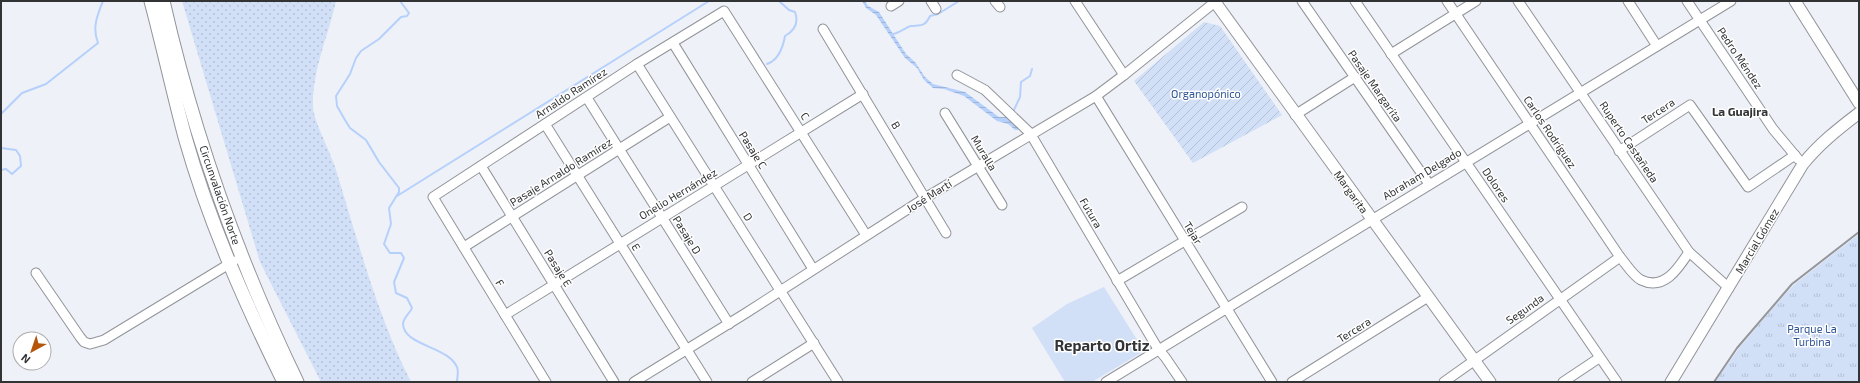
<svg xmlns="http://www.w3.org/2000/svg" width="1860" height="383" font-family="'Exo 2',sans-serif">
<defs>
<pattern id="grass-dots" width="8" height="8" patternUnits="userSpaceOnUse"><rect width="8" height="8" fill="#d1dff7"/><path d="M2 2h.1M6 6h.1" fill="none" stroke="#b4c0d4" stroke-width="1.8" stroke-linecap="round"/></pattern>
<pattern id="park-tufts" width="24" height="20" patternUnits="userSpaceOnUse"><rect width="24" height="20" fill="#d1dff7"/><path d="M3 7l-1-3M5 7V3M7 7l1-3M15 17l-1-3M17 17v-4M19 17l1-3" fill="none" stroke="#b4c0d4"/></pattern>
<pattern id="garden-furrows" width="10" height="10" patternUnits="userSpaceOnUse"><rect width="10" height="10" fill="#d1dff7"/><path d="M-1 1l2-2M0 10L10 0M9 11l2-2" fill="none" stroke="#b4c0d4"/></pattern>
<pattern id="water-rules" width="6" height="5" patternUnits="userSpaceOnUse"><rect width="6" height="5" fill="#b6d0fc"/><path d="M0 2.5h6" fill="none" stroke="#9db3d9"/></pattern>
</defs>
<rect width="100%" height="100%" fill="#eef1f7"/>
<path fill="url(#grass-dots)" d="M 182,1 L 336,1 C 328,37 312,70 313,107 C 313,120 332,155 336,170 C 358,241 377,315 411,382 L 321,382 L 260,262 Z"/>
<polygon fill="url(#park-tufts)" points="1859,234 1859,382 1715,382 1740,347 1782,297 1796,283"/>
<polygon fill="url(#garden-furrows)" points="1204,22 1220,26 1282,115 1193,163 1134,81"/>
<polygon fill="#d1dff7" points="1104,287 1144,351 1092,382 1065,382 1032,328 1067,304"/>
<polygon fill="url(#water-rules)" points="862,1 865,1 868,6 879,12 906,54 915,62 925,77 933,84 965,92 999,117 1006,117 1018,126 1018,130 1015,130 1008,124 997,121 964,96 944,89 933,88 924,80 917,68 905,58 876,15 866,8"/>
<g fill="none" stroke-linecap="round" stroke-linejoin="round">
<g stroke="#b6d0fc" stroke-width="2">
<path d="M 400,1 L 409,13 L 407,16 L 401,17 L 379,39 L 361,51 L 356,58 L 350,74 L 336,96 L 337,106 L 345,120 L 350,128 L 366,140 L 379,162 L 399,188 L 399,192 L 389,208 L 391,224 L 384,244 L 390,253 L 401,253 L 404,258 L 394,282 L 396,293 L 407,298 L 412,308 C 410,313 403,318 403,324 C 404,346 448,346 457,367 C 459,372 457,377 457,382"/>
<path d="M 893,34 C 900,33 906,27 911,26 C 921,25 925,27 930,16 L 938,14 L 959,1"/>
<path d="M 767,64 C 779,60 783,47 785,36 C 794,31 799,23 795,12 L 789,10 L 779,1"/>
<polyline points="1013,112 1020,97 1021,82 1030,76 1032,69"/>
<path d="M 1,114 L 22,93 L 46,84 L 98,43 C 92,28 97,16 103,1"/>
<polyline points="1,148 16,150 20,156 21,166 12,174 6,169 1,170"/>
<polyline points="397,196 709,1"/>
</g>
<g stroke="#919499" stroke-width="11">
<g id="minor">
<polyline points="931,1 936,9"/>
<polyline points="995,1 1000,7"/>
<polyline points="1075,1 1124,75"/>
<polyline points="1302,1 1429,184"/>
<polyline points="1355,1 1617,382"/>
<path d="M 1447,1 L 1620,257 C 1626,264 1633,276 1641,280 C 1664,291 1678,269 1689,252"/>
<polyline points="1518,1 1689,252 1729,288"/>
<polyline points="1628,1 1657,46"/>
<polyline points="1687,1 1773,129 1798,159"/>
<polyline points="891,6 899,1"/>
<polyline points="823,29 946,233"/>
<polyline points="673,43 813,269"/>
<polyline points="1391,54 1476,1"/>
<polyline points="637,64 838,382"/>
<polyline points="957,75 985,90 1030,133 1158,349 1165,357 1182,382"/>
<polyline points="1096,96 1272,382"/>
<polyline points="587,98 729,324"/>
<polyline points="945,113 1002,205"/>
<polyline points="1295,115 1355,77"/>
<polyline points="545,124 707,382"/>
<polyline points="1619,151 1690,105 1748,187 1795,155"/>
<polyline points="481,166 614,382"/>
<polyline points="464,247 670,117"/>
<polyline points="36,273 80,337 84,342 90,344 104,340 234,261"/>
<polyline points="1117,281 1242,207"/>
<polyline points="505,315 863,94"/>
<polyline points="546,382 433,197 637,64 724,11 866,235"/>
<polyline points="634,382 746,313 925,198 1096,96 1124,75 1215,2 1214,1"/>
<polyline points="752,382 814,343"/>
<polyline points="1106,382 1731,1"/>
<polyline points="1292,382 1428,297"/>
<polyline points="1444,382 1620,257"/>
<polyline points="1563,382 1599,358"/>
</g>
</g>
<g stroke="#919499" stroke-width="13">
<g id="major">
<polyline points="1217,1 1215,2 1490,382"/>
<polyline points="1795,1 1859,103"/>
<path d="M 1671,382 L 1803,164 C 1819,144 1838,129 1859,113"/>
</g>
</g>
<g stroke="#919499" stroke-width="15">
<g id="highway">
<path d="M 151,1 C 163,46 173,92 185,137 C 209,222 245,303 284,382"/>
<path d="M 163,1 C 193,133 238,260 297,382"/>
</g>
</g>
<use href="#minor" stroke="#fff" stroke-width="9"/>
<use href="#major" stroke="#fff" stroke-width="11"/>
<use href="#highway" stroke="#fff" stroke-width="13"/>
<polyline stroke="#94969a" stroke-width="2" points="1714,382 1737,348 1792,284 1859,232"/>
</g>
<g text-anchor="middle" stroke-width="3" stroke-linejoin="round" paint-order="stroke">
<g font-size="11" fill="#323335" stroke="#fff">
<text transform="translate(1740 58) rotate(56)" y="4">Pedro Méndez</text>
<text transform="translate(1375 86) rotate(55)" y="4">Pasaje Margarita</text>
<text transform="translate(571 93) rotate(-33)" y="4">Arnaldo Ramírez</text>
<text transform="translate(1658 111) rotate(-33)" y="4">Tercera</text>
<text transform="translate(805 116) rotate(58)" y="4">C</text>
<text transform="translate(896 125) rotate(59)" y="4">B</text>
<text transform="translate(1550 132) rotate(56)" y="4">Carlos Rodríguez</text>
<text transform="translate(1629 142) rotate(56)" y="4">Ruperto Castañeda</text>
<text transform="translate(753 150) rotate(58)" y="4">Pasaje C</text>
<text transform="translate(984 153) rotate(59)" y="4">Muralla</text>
<text transform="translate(561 172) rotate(-32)" y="4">Pasaje Arnaldo Ramírez</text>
<text transform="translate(1422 174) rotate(-31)" y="4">Abraham Delgado</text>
<text transform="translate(1496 185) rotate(56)" y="4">Dolores</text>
<text transform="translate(1351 192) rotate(54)" y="4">Margarita</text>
<text transform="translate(678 194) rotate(-31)" y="4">Onelio Hernández</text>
<text transform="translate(220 195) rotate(71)" y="4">Circunvalación Norte</text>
<text transform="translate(929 196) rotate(-32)" y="4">José Martí</text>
<text transform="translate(1091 213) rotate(60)" y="4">Futura</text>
<text transform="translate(748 217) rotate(57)" y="4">D</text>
<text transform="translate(1193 233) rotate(58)" y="4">Tejar</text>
<text transform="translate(687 235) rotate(58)" y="4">Pasaje D</text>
<text transform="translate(1757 241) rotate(-59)" y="4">Marcial Gómez</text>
<text transform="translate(636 247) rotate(58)" y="4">E</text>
<text transform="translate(558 268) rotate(58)" y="4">Pasaje E</text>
<text transform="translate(500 283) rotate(59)" y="4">F</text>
<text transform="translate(1525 309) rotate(-35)" y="4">Segunda</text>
<text transform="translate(1354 330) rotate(-32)" y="4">Tercera</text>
</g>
<g font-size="11" fill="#2f5696" stroke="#fff">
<text x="1206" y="98">Organopónico</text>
<text x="1812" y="333">Parque La<tspan x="1812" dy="13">Turbina</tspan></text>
</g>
<g font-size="12" font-weight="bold" fill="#323335" stroke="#fff">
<text x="1740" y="116">La Guajira</text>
</g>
<g font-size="15" font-weight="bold" fill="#323335" stroke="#fff">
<text x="1102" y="351">Reparto Ortiz</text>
</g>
</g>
<rect width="1860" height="383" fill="none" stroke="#323335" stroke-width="4"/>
<g transform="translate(32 351) rotate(220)"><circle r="19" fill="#ffffff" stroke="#adadae"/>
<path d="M0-3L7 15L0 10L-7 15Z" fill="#b4550a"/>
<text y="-6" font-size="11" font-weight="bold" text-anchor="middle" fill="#323335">N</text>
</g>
</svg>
